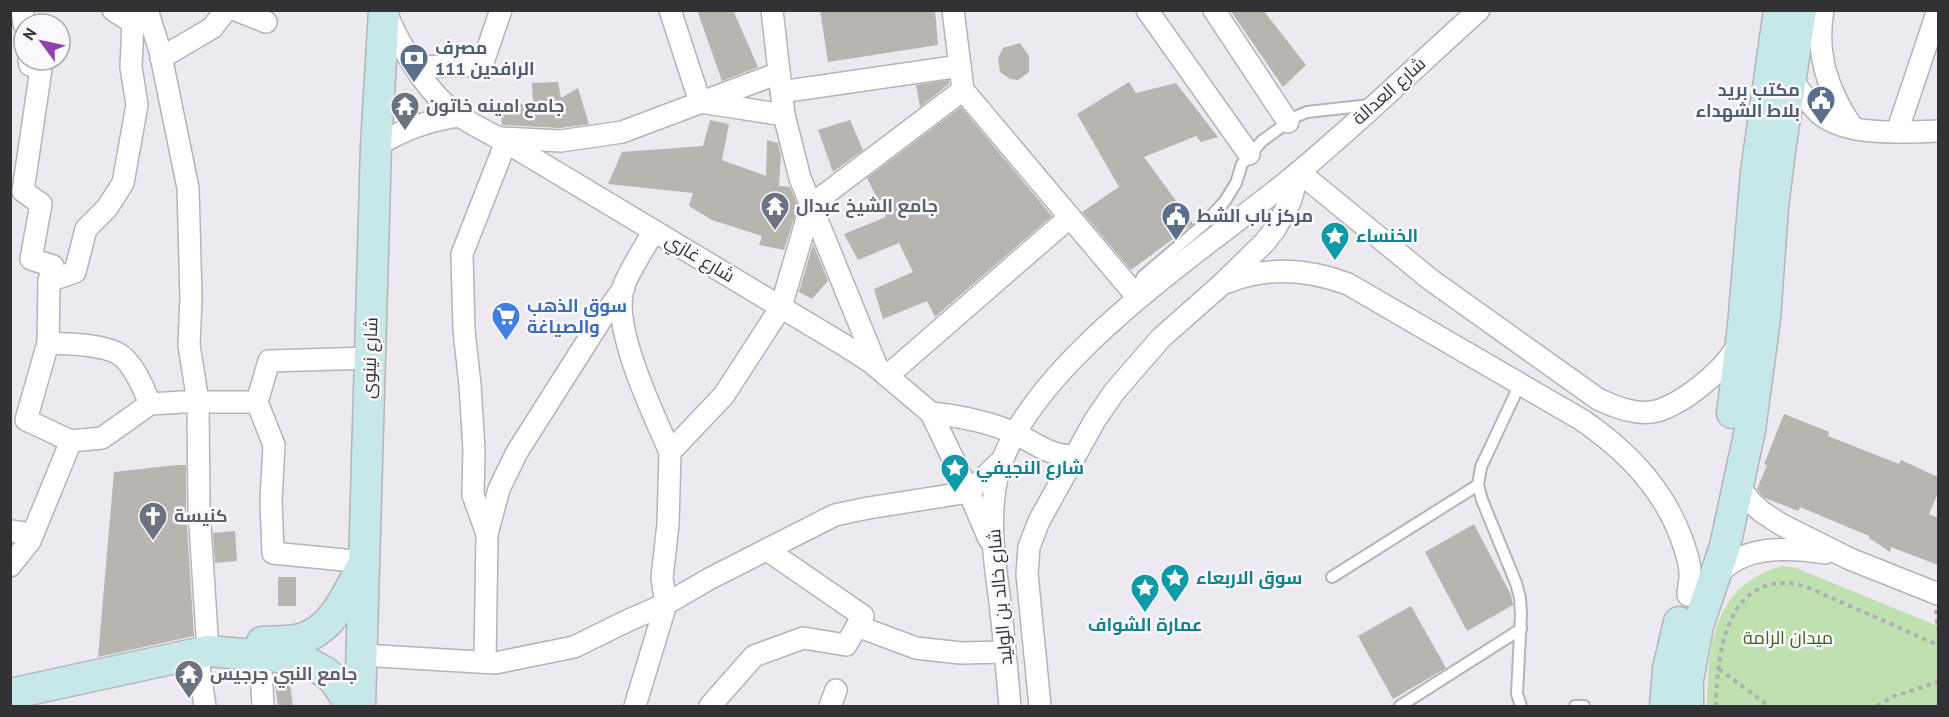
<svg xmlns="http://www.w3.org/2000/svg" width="1949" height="717" font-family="'PT Sans',Cairo,sans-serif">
<rect width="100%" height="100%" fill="#eceaf0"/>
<path fill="#bfe1af" d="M 1782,566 L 1796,568 L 1938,626 L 1938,706 L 1707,706 C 1708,644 1713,586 1782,566 Z"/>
<g fill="#b8b4af">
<polygon points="697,10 733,10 758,67 722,81"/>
<polygon points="820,10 935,10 938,45 828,62"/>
<polygon points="1230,10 1263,10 1306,65 1283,87"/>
<polygon points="1020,43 1029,56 1029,72 1018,80 1010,79 1000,72 998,58 1003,48"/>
<polygon points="949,80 949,84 920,107 916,85"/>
<polygon points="558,82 561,98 578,88 589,124 560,128 502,125 500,104 533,104 532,83"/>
<polygon points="1129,82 1136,93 1176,83 1218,137 1201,142 1196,136 1144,157 1193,224 1131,270 1082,212 1119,187 1077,114"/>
<polygon points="961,107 1052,216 935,317 927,301 883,319 874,289 913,272 899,243 858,260 844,234 886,217 867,178"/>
<polygon points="710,120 729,124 722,160 766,176 767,140 778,143 781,156 779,186 790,187 798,206 784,250 759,245 762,236 712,220 689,206 693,193 608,184 622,152 703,146"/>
<polygon points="850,120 863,150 833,172 818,130"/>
<polygon points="813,244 828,281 812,299 799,292"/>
<polygon points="1784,414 1829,432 1828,436 1899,464 1901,460 1938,477 1938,493 1929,514 1938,518 1938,565 1891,547 1890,552 1869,538 1869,536 1800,507 1798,511 1765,498 1760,493 1757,489 1767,465 1764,464"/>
<polygon points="176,465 186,465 186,511 194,636 98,657 114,472"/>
<polygon points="1474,524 1511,595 1513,605 1467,631 1425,552"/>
<polygon points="235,531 237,561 215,563 213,533"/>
<rect x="278" y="577" width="18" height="29"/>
<polygon points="1411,606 1446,668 1393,699 1358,636"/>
<polygon points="289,677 293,706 278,706 274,679"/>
</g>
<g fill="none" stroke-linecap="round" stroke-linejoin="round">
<g stroke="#b5b3b8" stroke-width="14">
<g id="lane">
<polyline points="1133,293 1143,276 1203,225 1225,201 1236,183 1242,164 1262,141 1295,117 1307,112 1370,105"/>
<polyline points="1520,384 1481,467 1478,485 1482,500 1516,583 1520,598 1521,614 1517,694 1521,706"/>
<polyline points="1332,577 1478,485"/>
<polyline points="1400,706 1521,629"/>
<polyline points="1575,706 1584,706"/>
</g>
</g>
<g stroke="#b5b3b8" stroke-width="24">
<g id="street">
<polyline points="22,10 24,24"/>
<polyline points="113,10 133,23 146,19"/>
<polyline points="147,10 160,51 188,188 191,298 189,345 198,402 199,510 208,651"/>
<polyline points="236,10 266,22"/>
<polyline points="670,10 700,102 784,115"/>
<polyline points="772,10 784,115 800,178 877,367"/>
<polyline points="953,10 963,90 1133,292"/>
<polyline points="1147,10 1249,154"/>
<polyline points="1214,10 1288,122"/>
<path d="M 1823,10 C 1815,54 1828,92 1853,128"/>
<path d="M 385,11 C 400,46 428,96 461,117 C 475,126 491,134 506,142 L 844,345 L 872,363 L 931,413 L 969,492 L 989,539"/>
<polyline points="161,58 212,28 226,10"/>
<polyline points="29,60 30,65 41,69 23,191 41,204 31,259 53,266 49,281 48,343 26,420 71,441 102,438 150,404 183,402 257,402 269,361 370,358"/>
<polyline points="415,67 482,65 501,10"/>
<path d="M 1790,78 C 1800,90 1809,104 1820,114 C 1848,137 1904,132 1938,131"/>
<polyline points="781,92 960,66"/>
<polyline points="1897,132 1938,10"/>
<polyline points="502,138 561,141 622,132 779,73"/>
<path d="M 376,146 C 402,130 428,120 459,116"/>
<path d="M 1299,172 L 1431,280 L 1598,399 C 1615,407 1637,416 1657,411 C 1684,403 1726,369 1738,344"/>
<path d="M 654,231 C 646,245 627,274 623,288 C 612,329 653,413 670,452"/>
<polyline points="49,281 75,272 86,229 107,208 123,183 137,105 131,67 133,23"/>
<path d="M 1228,282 C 1268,266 1308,269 1348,284 L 1582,420 C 1626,450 1664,489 1682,540 C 1686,552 1691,564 1690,577 C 1690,583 1688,589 1688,595"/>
<path d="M 48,343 C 68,344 100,344 117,353 C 133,361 144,389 150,404"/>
<polyline points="887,376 1070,217"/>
<polyline points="257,402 274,445 271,500 273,553 364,562"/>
<path d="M 931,413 C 959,416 987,421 1014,433 C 1036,443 1048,456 1075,456"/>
<polyline points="1739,486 1751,502 1762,512 1782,525 1850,559 1938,594"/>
<polyline points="10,531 32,534"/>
<polyline points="487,534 473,495 474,450 470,385 464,330 462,254 506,142"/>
<polyline points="10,566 30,541 71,441"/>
<path d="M 1715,578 C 1719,574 1724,568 1728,565 C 1755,545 1795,548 1825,553"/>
<polyline points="857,626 916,648 961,653 1005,652"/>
<polyline points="197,653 205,706"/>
<polyline points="260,655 263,706"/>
<polyline points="362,655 495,663 574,647 629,620 666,604 709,579 835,515 868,508 969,492 1002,460"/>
<polyline points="485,662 487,534 499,489 517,452 602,318 624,288"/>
<polyline points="635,706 666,604 662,578 668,524 670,452 724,395 781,307 811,205 963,90"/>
<polyline points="710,706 754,656 803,638 846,645 863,616 767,550"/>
<polyline points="830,706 836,690"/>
<path d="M 1010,706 C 1007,672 1004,637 1000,602 C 995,565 989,526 995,488 C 1013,370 1211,246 1299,172 C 1361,120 1419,64 1479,10"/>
<polyline points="1040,706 1027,574 1029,547 1039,521 1095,420 1115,391 1161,338 1222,284 1265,242 1275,229 1290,202 1299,172"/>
</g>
</g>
<g stroke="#b5b3b8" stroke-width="33">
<g id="secondary">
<polyline points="1732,413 1743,326 1756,172 1779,10"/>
<path d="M 262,642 C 275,641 288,642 300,639 C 332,631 347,595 361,568"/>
<polyline points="10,694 208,651 301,659 325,672 335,681 351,706"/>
<polyline points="360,706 376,146 384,10"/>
<polyline points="1665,706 1668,669 1679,622"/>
<polyline points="1688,706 1688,680 1698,626 1725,546 1750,430 1765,319 1773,207 1780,151 1801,10"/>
</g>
</g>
<g stroke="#b0afb4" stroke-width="4" stroke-dasharray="4.5 4.5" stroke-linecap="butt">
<polyline points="1936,610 1938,630"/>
<polyline points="1719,669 1769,706"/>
<path d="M 1716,706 C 1717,661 1723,584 1784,583 C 1791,583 1799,585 1807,587 L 1938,645"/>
<polyline points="1877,706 1894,696 1938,682"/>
</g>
<use href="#lane" stroke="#fff" stroke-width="10"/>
<use href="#street" stroke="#fff" stroke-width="21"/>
<use href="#secondary" stroke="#c7e8e8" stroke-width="30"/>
</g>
<defs>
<g id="bank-pin" transform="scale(1.5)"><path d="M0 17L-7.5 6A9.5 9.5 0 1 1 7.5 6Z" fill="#5c6f8a" stroke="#faf7fd"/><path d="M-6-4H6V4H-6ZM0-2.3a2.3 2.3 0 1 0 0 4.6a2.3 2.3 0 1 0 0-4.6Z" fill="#fff"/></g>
<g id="civic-pin" transform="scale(1.5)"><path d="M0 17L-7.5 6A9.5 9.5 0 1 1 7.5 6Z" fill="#5c6f8a" stroke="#faf7fd"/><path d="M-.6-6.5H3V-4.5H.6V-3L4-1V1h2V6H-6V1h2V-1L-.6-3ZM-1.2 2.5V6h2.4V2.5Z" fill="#fff"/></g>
<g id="temple-pin" transform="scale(1.5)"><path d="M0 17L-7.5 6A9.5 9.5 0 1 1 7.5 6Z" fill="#6b7280" stroke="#faf7fd"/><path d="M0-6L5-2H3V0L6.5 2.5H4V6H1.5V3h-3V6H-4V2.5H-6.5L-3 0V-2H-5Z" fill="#fff"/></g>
<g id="sight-pin" transform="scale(1.5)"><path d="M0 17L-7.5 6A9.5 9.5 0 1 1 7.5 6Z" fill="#0f9aa8" stroke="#faf7fd"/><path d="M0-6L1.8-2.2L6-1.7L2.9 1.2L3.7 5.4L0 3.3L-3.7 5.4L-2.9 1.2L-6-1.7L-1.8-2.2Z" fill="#fff"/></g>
<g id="supermarket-pin" transform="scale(1.5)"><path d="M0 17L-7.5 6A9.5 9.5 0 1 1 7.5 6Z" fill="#3f7fe0" stroke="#faf7fd"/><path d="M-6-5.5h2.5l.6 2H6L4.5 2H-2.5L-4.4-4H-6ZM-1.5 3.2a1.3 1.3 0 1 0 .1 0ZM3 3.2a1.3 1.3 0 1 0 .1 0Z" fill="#fff"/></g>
<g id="church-pin" transform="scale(1.5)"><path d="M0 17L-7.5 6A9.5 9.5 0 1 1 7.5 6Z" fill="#6b7280" stroke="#faf7fd"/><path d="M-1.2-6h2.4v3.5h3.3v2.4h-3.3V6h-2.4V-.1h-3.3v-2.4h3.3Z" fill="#fff"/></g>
</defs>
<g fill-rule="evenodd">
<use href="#bank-pin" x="414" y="58"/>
<use href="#civic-pin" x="1821" y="100"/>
<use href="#temple-pin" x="405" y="106"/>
<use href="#temple-pin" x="775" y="206"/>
<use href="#civic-pin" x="1176" y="216"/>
<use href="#sight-pin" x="1335" y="236"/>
<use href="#supermarket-pin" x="506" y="316"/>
<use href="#sight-pin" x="955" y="468"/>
<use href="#church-pin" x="153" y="516"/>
<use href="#sight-pin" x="1175" y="578"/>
<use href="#sight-pin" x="1145" y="588"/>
<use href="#temple-pin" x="189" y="674"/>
</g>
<g text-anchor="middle" stroke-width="5" stroke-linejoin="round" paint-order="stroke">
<g font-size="18" font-weight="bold" fill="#4e5e75" stroke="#faf7fd" text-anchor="start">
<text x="435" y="54">مصرف<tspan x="435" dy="21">الرافدين 111</tspan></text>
<text x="1800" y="96" text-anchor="end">مكتب بريد<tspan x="1800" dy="21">بلاط الشهداء</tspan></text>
<text x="1197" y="222">مركز باب الشط</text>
</g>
<g font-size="18" fill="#323133" stroke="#faf7fd">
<text transform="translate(1389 91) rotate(-42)" y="6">شارع العدالة</text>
<text transform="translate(700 258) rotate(31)" y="6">شارع غازي</text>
<text transform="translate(370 358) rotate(-88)" y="6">شارع نينوى</text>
<text transform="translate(1000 597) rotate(-95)" y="6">شارع خالد بن الوليد</text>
</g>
<g font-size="18" font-weight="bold" fill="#5b616d" stroke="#faf7fd" text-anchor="start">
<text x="426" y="112">جامع امينه خاتون</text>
<text x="796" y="212">جامع الشيخ عبدال</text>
<text x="174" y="522">كنيسة</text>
<text x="210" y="680">جامع النبي جرجيس</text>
</g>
<g font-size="18" font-weight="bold" fill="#0d838f" stroke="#faf7fd" text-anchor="start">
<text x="1356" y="242">الخنساء</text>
<text x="976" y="474">شارع النجيفي</text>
<text x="1196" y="584">سوق الاربعاء</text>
<text x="1145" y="631" text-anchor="middle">عمارة الشواف</text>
</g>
<g font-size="18" font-weight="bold" fill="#366cbe" stroke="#faf7fd" text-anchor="start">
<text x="527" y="312">سوق الذهب<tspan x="527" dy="21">والصياغة</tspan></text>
</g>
<g font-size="18" fill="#356512" stroke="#faf7fd">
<text x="1788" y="644">ميدان الرامة</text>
</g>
</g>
<rect width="1949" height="717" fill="none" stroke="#323133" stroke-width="24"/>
<g transform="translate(42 42) rotate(303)"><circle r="28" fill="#faf7fd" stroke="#aaa8ac" stroke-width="1.5"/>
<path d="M0-4.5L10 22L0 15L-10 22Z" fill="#9140af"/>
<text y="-9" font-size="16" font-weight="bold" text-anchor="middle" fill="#323133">N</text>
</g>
</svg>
